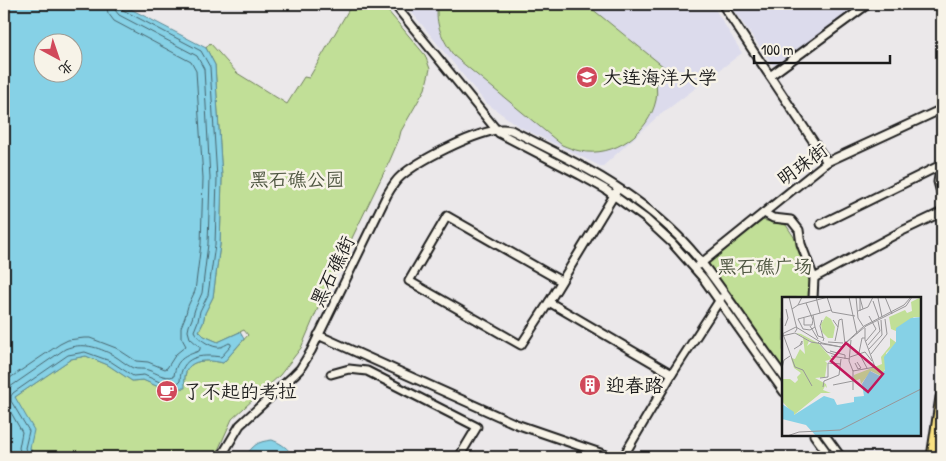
<svg xmlns="http://www.w3.org/2000/svg" width="946" height="461" font-family="'Patrick Hand','LXGW WenKai TC',sans-serif">
<rect width="100%" height="100%" fill="#ebe8ea"/>
<filter id="ink" filterUnits="userSpaceOnUse"><feTurbulence type="fractalNoise" baseFrequency=".02" numOctaves="2"/><feDisplacementMap in="SourceGraphic" scale="10" xChannelSelector="R" yChannelSelector="G"/><feConvolveMatrix kernelMatrix="1 2 1 2 8 2 1 2 1" color-interpolation-filters="sRGB"/></filter>
<g filter="url(#ink)">
<g fill="#dcdbec">
<polygon points="405,4 712,4 742,53 656,118 602,167 518,126 485,102"/>
<polygon points="729,4 860,4 780,64 773,65"/>
</g>
<g fill="#c1df97" stroke="#6e7e5a">
<path d="M 352,4 L 382,4 L 425,55 L 430,69 L 425,89 L 401,131 L 399,139 L 390,160 L 318,308 L 301,348 L 280,375 L 232,419 L 215,457 L 34,457 L 30,448 L 15,397 L 71,359 L 86,356 L 108,365 L 132,381 L 143,380 L 161,388 L 184,388 C 185,384 184,377 186,372 C 191,358 211,360 223,363 L 248,335 L 244,330 L 218,342 L 204,336 L 199,331 L 203,323 L 205,313 L 213,297 L 220,245 L 222,178 L 215,65 L 206,48 L 210,43 L 237,73 L 287,104 L 304,77 L 309,78 Z"/>
<path d="M 438,4 L 586,4 L 664,67 C 662,70 658,73 657,76 C 655,84 658,92 656,100 C 649,133 614,158 580,151 C 574,150 567,147 562,145 L 454,56 C 443,40 434,24 438,4 Z"/>
<polygon points="762,220 786,225 794,237 810,281 809,298 784,298 783,372 707,264"/>
</g>
<g fill="#86d1e6" stroke="#5c8995" fill-rule="evenodd">
<path d="M 4,4 L 121,4 L 206,48 L 215,65 L 222,178 L 220,245 L 213,297 L 205,313 L 203,323 L 199,331 L 204,336 L 218,342 L 240,332 L 244,339 L 223,363 C 211,360 191,358 186,372 C 184,377 185,383 185,388 L 161,388 L 143,380 L 132,381 L 108,365 L 86,356 L 71,359 L 15,397 L 34,430 L 30,448 L 34,457 L 4,457 ZM 42,42 L 72,42 L 72,72 L 42,72 Z"/>
<path d="M 272,440 C 280,443 285,446 291,453 L 291,457 L 244,457 C 255,445 255,442 272,440 Z"/>
</g>
<g fill="none" stroke-linecap="round" stroke-linejoin="round">
<g stroke="#46646d" stroke-width="1">
<polyline points="4,382 60,344 68,340 84,338 90,338 116,348 136,361 148,362 165,369 167,368 176,354 186,346 181,337 181,327 185,317 188,306 195,291 201,244 203,178 196,71 191,62 114,21 108,13 106,4"/>
<path d="M 22,457 L 19,448 L 22,432 L 5,402 C 3,396 5,391 10,387 L 65,349 C 82,342 98,347 113,355 C 120,359 126,365 133,368 C 138,370 143,368 148,370 C 157,373 164,379 174,376 C 176,359 185,356 199,351 L 200,349 L 200,347 L 190,338 L 188,331 L 189,326 L 192,319 L 195,309 L 202,293 L 208,244 L 210,178 L 204,69 L 197,56 L 119,15 L 115,10 L 114,4"/>
<path d="M 29,457 L 25,448 L 29,431 L 11,401 L 11,396 L 13,393 L 68,355 L 85,352 L 110,361 L 133,376 L 144,375 L 162,383 L 178,383 L 180,381 C 181,356 200,354 221,357 L 231,346 L 231,344 L 229,343 C 225,345 221,348 217,347 C 209,346 197,338 194,331 L 198,321 L 200,311 L 208,295 L 215,245 L 217,178 L 210,67 L 201,51 L 123,10 L 121,8 L 120,4"/>
</g>
<g stroke="#1c1c1c" stroke-width="11">
<g id="minor">
<polyline points="394,4 499,133 580,175 605,189 646,219 672,243 703,278 784,392"/>
<polyline points="722,4 827,162"/>
<polyline points="770,76 868,4"/>
<polyline points="616,192 549,302 672,374"/>
<polyline points="764,213 773,218 791,220 799,230 801,244 814,278 902,231 942,212"/>
<polyline points="821,224 939,166 940,169 938,182 942,196"/>
<polyline points="699,265 827,162 942,109"/>
<polyline points="813,298 814,278"/>
<polyline points="549,302 521,345 409,281 447,216 561,281"/>
<polyline points="318,335 516,424 612,457"/>
<polyline points="331,374 349,369 367,371 477,427 459,457"/>
<polyline points="814,435 830,457"/>
<polyline points="825,435 841,457"/>
<path d="M 221,457 L 240,425 L 294,375 L 300,369 L 311,351 L 387,195 C 391,188 395,181 401,176 C 421,159 470,135 496,130 C 501,128 506,129 511,130 C 572,160 630,188 678,236 C 700,258 717,283 735,308 C 751,331 767,354 784,377"/>
<polyline points="623,457 672,374 721,298"/>
</g>
</g>
<g stroke="#1c1c1c" stroke-width="15">
<polyline id="trunk" points="933,457 942,397"/>
</g>
<use href="#minor" stroke="#f7f3e8" stroke-width="7"/>
<use href="#trunk" stroke="#f9e181" stroke-width="11"/>
</g>
</g>
<defs>
<g id="university-disc" transform="scale(1.125)"><circle r="9.5" fill="#d1495b" stroke="#f7f3e8"/><path d="M0-5L7-2L0 1L-7-2ZM-4 1L0 2.5L4 1V4Q0 6-4 4Z" fill="#fff"/></g>
<g id="building-disc" transform="scale(1.125)"><circle r="9.5" fill="#d1495b" stroke="#f7f3e8"/><path d="M-4-6H4V6H1V3H-1V6H-4ZM-2.5-4.3h1.7v1.8h-1.7ZM.8-4.3h1.7v1.8H.8ZM-2.5-1h1.7V.8h-1.7ZM.8-1h1.7V.8H.8Z" fill="#fff"/></g>
<g id="cafe-disc" transform="scale(1.125)"><circle r="9.5" fill="#d1495b" stroke="#f7f3e8"/><path d="M-5.5-4.5H6V0H3Q3 3.5 0 3.5H-2.5Q-5.5 3.5-5.5 0ZM3-3.2v2h1.7v-2ZM-6 4.5H4V6H-6Z" fill="#fff"/></g>
</defs>
<g fill-rule="evenodd">
<use href="#university-disc" x="587" y="77"/>
<use href="#building-disc" x="590" y="385"/>
<use href="#cafe-disc" x="167" y="391"/>
</g>
<g text-anchor="middle" stroke-width="5" stroke-linejoin="round" paint-order="stroke">
<g font-size="19" fill="#1c1c1c" stroke="#f7f3e8" text-anchor="start">
<text x="603" y="84">大连海洋大学</text>
<text x="606" y="392">迎春路</text>
<text x="183" y="398">了不起的考拉</text>
</g>
<g font-size="19" fill="#1c1c1c" stroke="#f7f3e8">
<text transform="translate(802 164) rotate(-36)" y="7">明珠街</text>
<text transform="translate(332 271) rotate(-64)" y="7">黑石礁街</text>
</g>
<g font-size="19" fill="#4e5641" stroke="#f7f3e8">
<text x="297" y="186">黑石礁公园</text>
<text x="765" y="273">黑石礁广场</text>
</g>
</g>
<g transform="translate(782 297)">
<rect width="139" height="139" fill="#ebe8ea"/>
<path d="M 139,0 L 139,20 L 132,20 L 114,34 L 109,32 L 107,20 L 123,13 L 125,16 L 130,14 L 129,5 ZM 44,19 L 49,22 L 53,30 L 51,41 L 46,41 L 40,35 L 39,27 ZM 14,36 L 19,37 L 36,46 L 50,62 L 43,64 L 45,66 L 43,80 L 33,81 L 44,87 L 45,91 L 43,89 L 41,93 L 49,96 L 39,96 L 12,118 L 0,104 L 0,82 L 8,82 L 13,86 L 16,83 L 15,80 L 19,76 L 12,71 L 9,61 L 13,62 L 18,52 L 23,57 L 21,40 L 27,44 L 25,49 L 30,45 ZM 108,41 L 115,46 L 104,56 L 105,69 L 99,79 L 89,74 L 79,87 L 78,82 L 72,84 L 72,78 L 100,67 L 99,60 L 108,49 Z" fill="#c1df97"/>
<path d="M 139,20 L 139,139 L 34,139 L 24,128 L 0,122 L 0,107 L 12,115 L 12,118 L 42,99 L 52,102 L 55,108 L 72,105 L 72,100 L 82,99 L 80,87 L 88,74 L 98,79 L 103,73 L 102,60 L 114,45 L 114,31 L 129,21 Z" fill="#86d1e6"/>
<path fill="none" stroke="#989698" stroke-width="1" d="M 7,0 L 15,32 L 13,35M 34,0 L 38,16M 45,0 L 50,15 L 73,19M 67,0 L 75,37M 74,0 L 76,21 L 81,29M 103,0 L 110,17M 96,1 L 100,20M 91,4 L 97,21M 16,8 L 46,0M 10,12 L 16,8 L 20,0M 76,14 L 86,10 L 91,0M 78,14 L 78,1 L 81,12M 31,18 L 33,30 L 28,33 L 21,32 L 16,22 L 31,18 L 42,15 L 49,13M 22,21 L 22,28 L 30,28 L 31,23 L 24,6M 40,23 L 38,29 L 41,40M 51,23 L 56,30 L 53,44M 3,29 L 6,21 L 4,12M 28,29 L 36,42M 33,30 L 36,39 L 42,41 L 41,44M 56,30 L 57,23 L 60,22 L 63,47M 0,37 L 14,30 L 40,46 L 59,50 L 84,29 L 124,9 L 130,0M 1,37 L 13,70 L 21,73 L 30,89M 0,39 L 13,36 L 29,45 L 59,50 L 82,29 L 122,8 L 129,0M 83,41 L 80,41 L 77,56 L 85,71M 69,43 L 67,64 L 71,74 L 93,70 L 83,43 L 83,31M 84,44 L 94,32 L 87,19M 36,45 L 45,55 L 54,58M 46,45 L 61,46M 86,48 L 98,34 L 96,24M 12,52 L 20,47 L 20,44 L 18,48M 87,52 L 100,38 L 99,23M 48,54 L 63,58 L 63,62M 89,57 L 105,37 L 103,22M 49,59 L 68,62M 68,60 L 83,55 L 90,64M 73,66 L 76,72 L 79,71 L 75,65M 0,71 L 2,63 L 8,59M 71,73 L 71,93M 38,81 L 46,80 L 46,66 L 59,67M 51,88 L 71,84M 41,90 L 42,84 L 57,78 L 59,62M 5,139 L 17,135 L 58,133 L 139,92"/>
<path fill="#c2185b" fill-opacity="0.15" stroke="#c2185b" stroke-width="2.5" d="M 64,46 L 101,77 L 86,95 L 49,64 Z"/>
<rect width="139" height="139" fill="none" stroke="#1c1c1c" stroke-width="2.5"/>
</g>
<rect width="946" height="461" fill="none" stroke="#f7f3e8" stroke-width="20"/>
<rect x="10" y="10" width="926" height="441" fill="none" stroke="#1c1c1c" stroke-width="2" filter="url(#ink)"/>
<g transform="translate(58 58) rotate(140)"><circle r="24" fill="#f7f3e8" stroke="#9f9d96"/>
<path d="M0-4L9 19L0 12L-9 19Z" fill="#d1495b"/>
<text y="-8" font-size="14" font-weight="bold" text-anchor="middle" fill="#1c1c1c">北</text>
</g>
<path d="M754 55v8h136v-8" fill="none" stroke="#1c1c1c" stroke-width="2.5"/>
<text x="761" y="55" font-size="15" fill="#1c1c1c" stroke="#f7f3e8" stroke-width="4" paint-order="stroke">100 m</text>
</svg>
